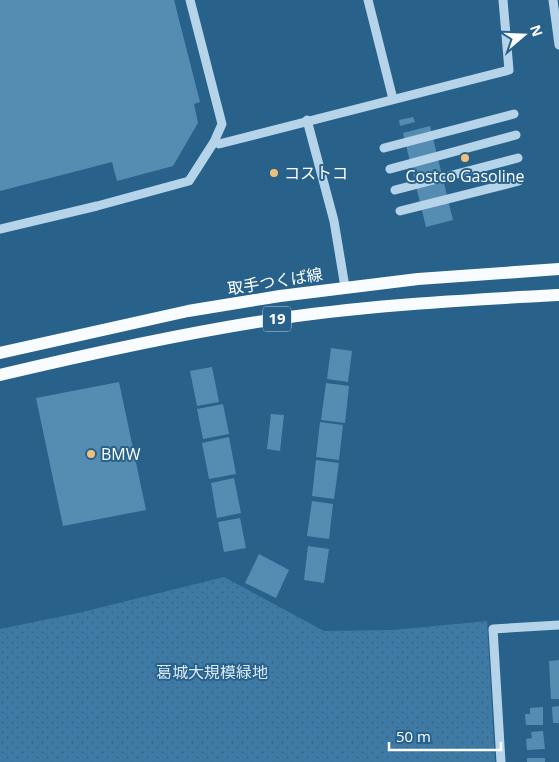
<svg xmlns="http://www.w3.org/2000/svg" width="559" height="762" font-family="'Open Sans','Noto Sans JP',sans-serif">
<defs>
<pattern id="park-dots" width="8" height="8" patternUnits="userSpaceOnUse" patternTransform="scale(1.25)"><rect width="8" height="8" fill="#3d7ba6"/><path d="M2 2h.1M6 6h.1" fill="none" stroke="#446479" stroke-width="1.8" stroke-linecap="round"/></pattern>
</defs>
<rect width="100%" height="100%" fill="#28618a"/>
<polygon fill="url(#park-dots)" points="224,577 324,631 394,630 487,621 495,762 0,762 0,629 78,613"/>
<g fill="#558cb2">
<polygon points="0,0 174,0 200,102 194,104 198,123 173,166 117,181 112,162 0,191"/>
<polygon points="413,117 415,122 400,126 399,120"/>
<polygon points="430,126 453,220 426,227 403,133"/>
<polygon points="331,348 352,351 348,382 327,379"/>
<polygon points="212,367 219,402 197,406 190,371"/>
<polygon points="119,382 146,510 63,526 36,398"/>
<polygon points="326,383 349,386 345,423 321,420"/>
<polygon points="223,404 229,434 203,439 197,409"/>
<polygon points="271,414 284,415 280,451 267,449"/>
<polygon points="320,422 343,425 339,460 316,457"/>
<polygon points="229,437 236,474 209,479 202,443"/>
<polygon points="316,460 339,463 334,499 312,496"/>
<polygon points="234,478 241,513 217,518 211,483"/>
<polygon points="312,501 333,504 329,539 307,536"/>
<polygon points="240,518 246,548 224,552 218,522"/>
<polygon points="308,546 329,549 324,583 304,580"/>
<polygon points="259,554 289,570 276,598 245,583"/>
<polygon points="559,660 559,699 551,699 549,661"/>
<polygon points="559,706 559,723 553,723 552,707"/>
<polygon points="543,707 543,725 526,725 525,714 530,714 530,708"/>
<polygon points="543,731 545,749 527,750 526,739 532,738 531,732"/>
<rect x="527" y="758" width="18" height="4"/>
</g>
<g fill="none" stroke-linecap="round" stroke-linejoin="round">
<g stroke="#b6d4e9" stroke-width="9">
<polyline points="368,0 393,99"/>
<polyline points="553,0 559,45"/>
<polyline points="307,120 334,221 345,287"/>
<polyline points="219,144 509,70 503,0"/>
<polyline points="384,148 514,114"/>
<polyline points="390,169 516,135"/>
<polyline points="395,190 518,158"/>
<polyline points="400,211 519,181"/>
<polyline points="0,229 97,206 189,181 214,142 222,124 190,0"/>
<polyline points="501,762 493,629 559,625"/>
</g>
<g stroke="#f9fcfe" stroke-width="12">
<polyline points="0,353 188,311 280,296 418,279 559,269"/>
<path d="M 0,375 C 93,353 188,332 283,318 C 374,305 467,300 559,295"/>
</g>
</g>
<g fill="#f1bf7c" stroke="#28618a" stroke-width="2">
<circle cx="465" cy="158" r="5"/>
<circle cx="274" cy="173" r="5"/>
<circle cx="91" cy="454" r="5"/>
</g>
<g text-anchor="middle" stroke-width="4" stroke-linejoin="round" paint-order="stroke">
<rect fill="#28618a" stroke="#bed0dc" stroke-width="1" x="263" y="306.5" width="28" height="25" rx="4"/>
<g font-size="15" font-weight="bold" fill="#fff">
<text x="277" y="324">19</text>
</g>
<g font-size="16" fill="#fff" stroke="#28618a" text-anchor="start">
<text x="284" y="179">コストコ</text>
<text x="465" y="182" text-anchor="middle">Costco Gasoline</text>
<text x="101" y="460">BMW</text>
</g>
<g font-size="16" fill="#fff" stroke="#28618a">
<text transform="translate(275 281) rotate(-9)" y="6">取手つくば線</text>
</g>
<g font-size="16" fill="#daebf7" stroke="#28618a">
<text x="212" y="678">葛城大規模緑地</text>
</g>
</g>
<g transform="translate(524 35) rotate(71)" stroke="#28618a" stroke-width="4" paint-order="stroke">
<path d="M0-4L9 19L0 12L-9 19Z" fill="#ffffff"/>
<text y="-8" font-size="14" font-weight="bold" text-anchor="middle" fill="#ffffff">N</text>
</g>
<path d="M389 742v8h112v-8" fill="none" stroke="#ffffff" stroke-width="2.5"/>
<text x="396" y="742" font-size="15" fill="#ffffff" stroke="#28618a" stroke-width="4" paint-order="stroke">50 m</text>
</svg>
